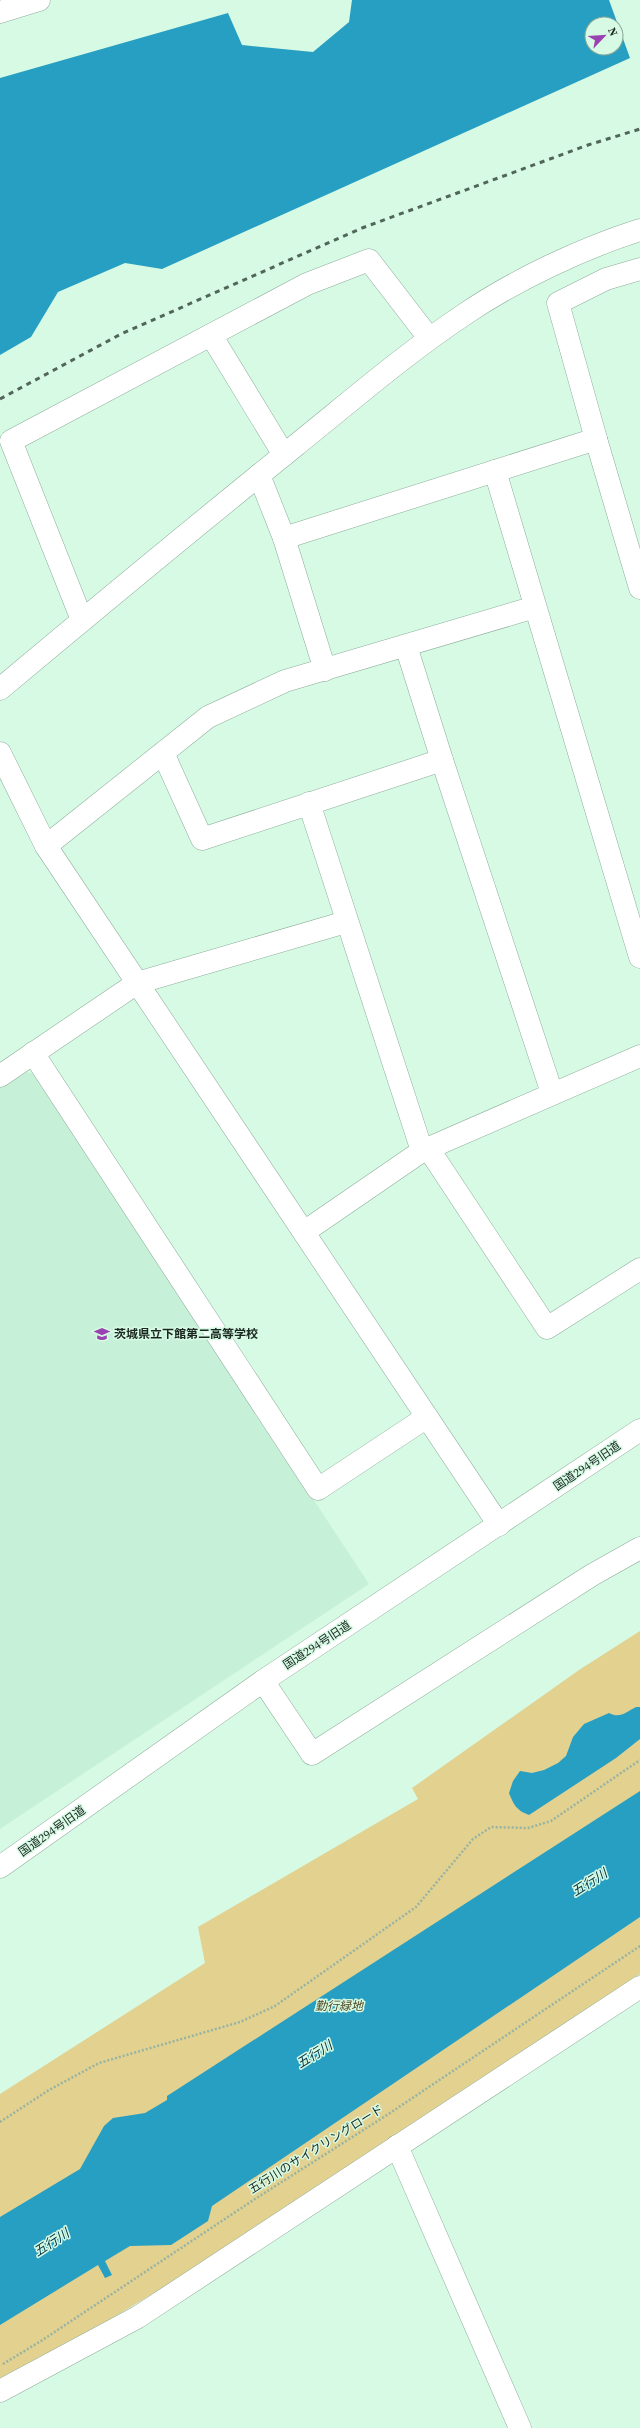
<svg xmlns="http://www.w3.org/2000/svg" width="640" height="2428" font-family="'Source Serif 4','Noto Sans JP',serif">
<rect width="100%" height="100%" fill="#d7fae5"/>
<polygon fill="#c6f0d7" points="19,1072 33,1073 369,1584 0,1829 0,1084"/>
<polygon fill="#e3d190" points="640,1631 640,1974 164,2287 84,2335 0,2380 0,2094 205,1963 198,1927 418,1799 412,1788 579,1670"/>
<g fill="#269fc3" fill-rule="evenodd">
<path d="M 352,0 L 609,0 L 630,58 L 162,269 L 125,263 L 58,292 L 31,337 L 0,355 L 0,78 L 228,13 L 242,45 L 313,52 L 349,22 ZM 592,24 L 616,24 L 616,48 L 592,48 Z"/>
<path d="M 636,1707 L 640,1707 L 640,1739 L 616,1758 L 529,1815 C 516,1810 514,1805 509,1793 L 513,1781 L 520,1771 L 532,1773 L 544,1770 L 558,1763 L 566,1756 L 573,1737 L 584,1724 L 609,1713 C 620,1719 626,1712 636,1707 Z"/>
<polygon points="640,1791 640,1917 212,2206 208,2221 171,2245 130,2246 105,2261 112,2275 105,2278 98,2265 0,2325 0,2217 80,2169 104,2126 113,2118 145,2113 167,2100 167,2096"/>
</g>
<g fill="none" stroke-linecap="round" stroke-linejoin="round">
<g stroke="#8dad9a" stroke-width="23">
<g id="street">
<polyline points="211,335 284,455"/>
<polyline points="596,439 558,303 606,279 640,269"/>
<polyline points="495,471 640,957"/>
<polyline points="259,475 284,538 325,670"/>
<polyline points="284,538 596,439 640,588"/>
<polyline points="82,620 11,441 307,284 369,260 429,338"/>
<polyline points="406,646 442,760 552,1093"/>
<polyline points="163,753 202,839 442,760"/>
<polyline points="309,803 422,1151"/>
<polyline points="46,846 208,717 285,681 535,607"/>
<polyline points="33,1053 318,1489 427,1417"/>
<polyline points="0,1076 137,983 346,922"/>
<polyline points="428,1148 547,1328 640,1269"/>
<polyline points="304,1232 422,1151 640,1056"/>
<polyline points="263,1681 312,1754 592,1575 640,1548"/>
</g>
</g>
<g stroke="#8dad9a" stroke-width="23">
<g id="secondary">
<path d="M 0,689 C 98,607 196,526 295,446 C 351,401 405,354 465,314 C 515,280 583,248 640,230"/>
<polyline points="0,753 46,846 499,1525"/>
<polyline points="0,1867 263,1681 640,1430"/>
<polyline points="397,2146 520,2428"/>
<polyline points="0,2391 138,2317 640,1987"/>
</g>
</g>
<g stroke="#8dad9a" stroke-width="23">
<polyline id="highway" points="0,12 39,0"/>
</g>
<g stroke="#97b3a2" stroke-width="2.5" stroke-dasharray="2 2" stroke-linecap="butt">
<polyline points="0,2122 49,2090 99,2063 240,2022 275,2006 416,1907 473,1839 491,1827 528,1828 551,1821 640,1760"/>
<polyline points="3,2364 41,2341 255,2199 387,2115 640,1946"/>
</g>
<use href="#street" stroke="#fff" stroke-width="22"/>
<use href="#secondary" stroke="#fff" stroke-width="22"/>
<use href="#highway" stroke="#fff" stroke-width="22"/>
<polyline stroke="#516559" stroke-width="3" stroke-dasharray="5 5" stroke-linecap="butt" points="0,399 121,334 362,228 588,145 640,129"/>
</g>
<defs>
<g id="school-bare" transform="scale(1.2)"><path d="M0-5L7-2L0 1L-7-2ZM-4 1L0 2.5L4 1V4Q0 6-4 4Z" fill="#9a43b0" stroke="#d7fae5" stroke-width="2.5" paint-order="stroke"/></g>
</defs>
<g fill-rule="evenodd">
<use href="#school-bare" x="102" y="1334"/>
</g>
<g text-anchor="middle" stroke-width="3" stroke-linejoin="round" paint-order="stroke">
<g font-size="12" font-weight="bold" fill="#1a271f" stroke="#d7fae5" text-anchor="start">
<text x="114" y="1338">茨城県立下館第二高等学校</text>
</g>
<g font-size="12" fill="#1a271f" stroke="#d7fae5">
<text transform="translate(587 1466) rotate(-34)" y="4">国道294号旧道</text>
<text transform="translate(317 1645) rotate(-33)" y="4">国道294号旧道</text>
<text transform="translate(52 1831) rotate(-35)" y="4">国道294号旧道</text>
<text transform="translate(316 2149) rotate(-32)" y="4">五行川のサイクリングロード</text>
</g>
<g font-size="12" font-style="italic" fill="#514721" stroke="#d7fae5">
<text x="339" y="2010">勤行緑地</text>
</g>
<g font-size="13" font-style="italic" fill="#003342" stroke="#d7fae5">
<text transform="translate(589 1882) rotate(-32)" y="5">五行川</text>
<text transform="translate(314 2054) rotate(-32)" y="5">五行川</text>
<text transform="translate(51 2242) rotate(-33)" y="5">五行川</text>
</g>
</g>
<g transform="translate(604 36) rotate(65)"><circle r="19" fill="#d7fae5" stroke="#8ba696"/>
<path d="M0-3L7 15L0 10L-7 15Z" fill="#9a43b0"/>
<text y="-6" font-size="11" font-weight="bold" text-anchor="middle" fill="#1a271f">N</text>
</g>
</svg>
